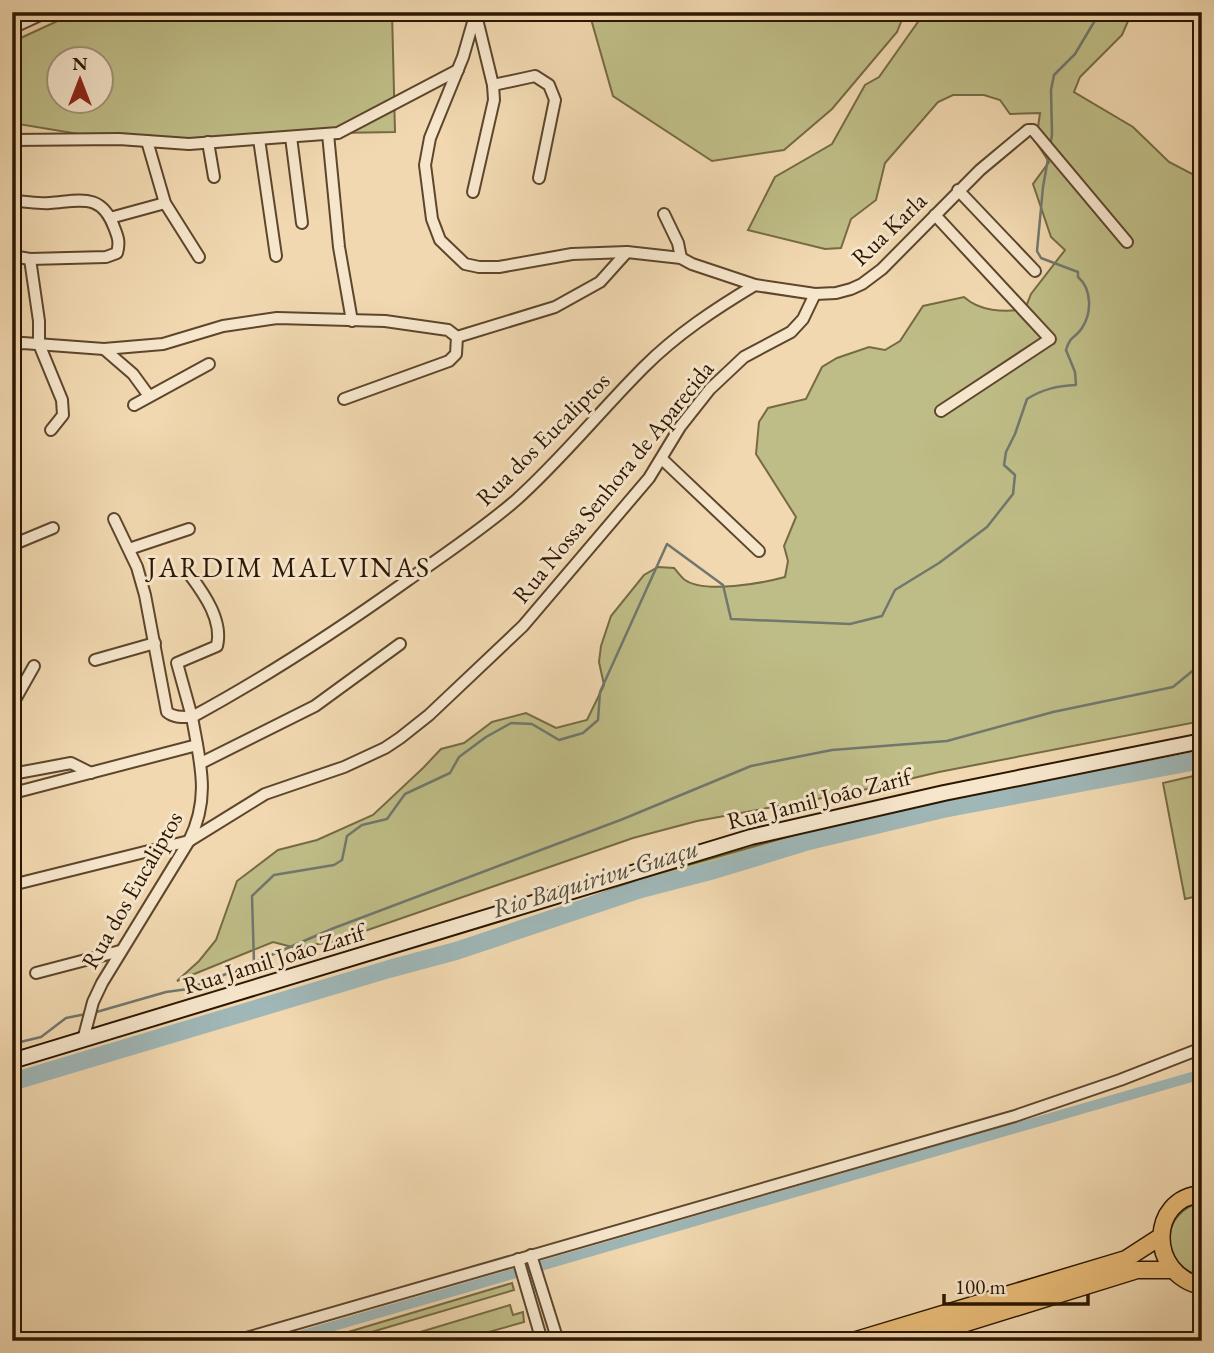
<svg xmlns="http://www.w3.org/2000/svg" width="1214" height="1353" font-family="'EB Garamond',serif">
<rect width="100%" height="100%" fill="#f1d8b0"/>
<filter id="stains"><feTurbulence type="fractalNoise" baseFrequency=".00286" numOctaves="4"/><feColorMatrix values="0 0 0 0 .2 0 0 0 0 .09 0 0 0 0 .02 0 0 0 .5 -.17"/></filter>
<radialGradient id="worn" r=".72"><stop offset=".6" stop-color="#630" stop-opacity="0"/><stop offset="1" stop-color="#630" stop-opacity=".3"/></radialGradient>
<g fill="#bfbd87" stroke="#766a44" stroke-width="2" fill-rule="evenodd">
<path d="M 77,12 L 392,12 L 395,132 L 338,133 L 189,144 L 109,139 L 12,123 L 12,42 ZM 60,60 L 102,60 L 102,102 L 60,102 Z"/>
<polygon points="589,12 905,12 897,32 832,109 784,150 712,161 613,96"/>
<path d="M 925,12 L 1132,12 L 1122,35 L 1080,77 L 1074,92 L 1133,127 L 1169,162 L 1202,179 L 1202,721 L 939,772 L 850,793 L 697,821 L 633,838 L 336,941 L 296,948 L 273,942 L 177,981 L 199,961 L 216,940 L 237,881 L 278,850 L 317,840 L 373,815 L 423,768 L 441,749 L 464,743 L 492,722 L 526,713 L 556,728 L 587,720 L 604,685 L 599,662 L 601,646 L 611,616 L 644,575 L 658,567 L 674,568 C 677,571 681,577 685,580 C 705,594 763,583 785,577 L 788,561 L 784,546 L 796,517 L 756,454 L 759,422 L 768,408 L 806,399 L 822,367 L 837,358 L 869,347 L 885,350 L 900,341 L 923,306 L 964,297 C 979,311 1004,313 1025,309 L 1031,294 L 1065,250 L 1051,237 L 1033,184 L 1049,162 L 1036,142 L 1040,113 L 1010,114 L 1000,100 L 984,95 L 953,95 L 938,102 L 885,163 L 876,200 L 851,219 L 841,248 L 825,249 L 748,230 L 775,177 L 832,144 L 865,85 L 879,77 Z"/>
<path d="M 1202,752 L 1202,755 L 949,804 L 810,837 L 643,883 C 631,890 619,890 606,895 C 578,908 551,918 522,927 L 518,924 L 653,875 L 791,836 L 938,802 Z"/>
<polygon points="1202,774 1202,895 1185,899 1163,783"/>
<path d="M 1202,1202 L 1202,1276 C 1159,1267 1158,1212 1202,1202 Z"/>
<polygon points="512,1283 514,1290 341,1341 318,1341"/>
<polygon points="510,1305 513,1315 523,1312 524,1322 457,1341 408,1341 407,1336"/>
</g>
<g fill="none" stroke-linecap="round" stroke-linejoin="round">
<g stroke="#71776e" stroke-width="2.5">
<polyline points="1050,146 1052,135 1051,90 1054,75 1075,54 1100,12"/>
<polyline points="255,962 334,928 623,819 751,766 832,750 947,741 1053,712 1173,687 1202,663"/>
<path d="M 93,1013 L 166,992 L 188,989 L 254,963 L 252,896 L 274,875 L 334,865 L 342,860 L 347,836 L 362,825 L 387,819 L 405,794 L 450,773 L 459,757 L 486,737 L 511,723 L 532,724 L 559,740 L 583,733 L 598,720 L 600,692 L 667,544 L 723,585 L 731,619 L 850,624 L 882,616 L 895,590 L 939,563 L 987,527 L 1013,494 L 1015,475 L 1004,465 L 1006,452 L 1015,434 L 1027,399 C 1043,389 1057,386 1076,385 L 1075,372 L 1066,350 C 1071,334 1075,339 1082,328 C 1092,313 1092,289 1078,277 L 1078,272 L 1041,258 L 1037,251 L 1043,187 L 1049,153"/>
<polyline points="12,1044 41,1037 66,1018 86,1014"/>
</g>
<polyline stroke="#9fb7b7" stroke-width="10" points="282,1341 1202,1074"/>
<polyline stroke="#9fb7b7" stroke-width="18" points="12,1082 389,969 456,951 641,889 714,870 809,841 943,809 1202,760"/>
<g stroke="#5d462c" stroke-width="14">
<g id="street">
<polyline points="476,12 463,57 430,138 425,165 432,219 440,240 465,264 479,267 499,267 572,254 627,252 681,258 692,264 755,285 815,294 836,293 851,289 862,284 882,269 980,170 1028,130 1033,130 1127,242"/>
<polyline points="571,12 572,12"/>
<polyline points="12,28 47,12"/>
<polyline points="493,85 535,76 549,85 555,100 539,178"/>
<polyline points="328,134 339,247 352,321"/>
<polyline points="291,137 302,223"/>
<polyline points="259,139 276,256"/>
<polyline points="12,140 119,139 189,144 338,133 458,70"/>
<polyline points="147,141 165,203 199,257"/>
<polyline points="208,142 214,177"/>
<polyline points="958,190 1035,271"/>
<polyline points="473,192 494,100 493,85 476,15"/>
<path d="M 12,201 C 25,201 38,204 50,203 C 79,201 101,192 114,227 C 118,237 120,242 117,253 L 106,257 L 30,259"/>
<polyline points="664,214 678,243 681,258"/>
<polyline points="935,215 1050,339 941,411"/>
<polyline points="110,218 165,203"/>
<polyline points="12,256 30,259 39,321 39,344 62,400 63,415 51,430"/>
<polyline points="457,337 555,307 600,282 627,252"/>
<polyline points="12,346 23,343 104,349 163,344 223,326 277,318 385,321 448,330 457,337 456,354 449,361 344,399"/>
<polyline points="104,349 133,374 149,396"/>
<polyline points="134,405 209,364"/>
<polyline points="662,459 759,551"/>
<path d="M 114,519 L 137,567 L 145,595 L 167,712 C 174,718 183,717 192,717 L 177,663 L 217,646 C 223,621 205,595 190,575"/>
<polyline points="12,545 53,528"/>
<polyline points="129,549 189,529"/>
<polyline points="95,660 155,643"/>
<polyline points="12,705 34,666"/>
<polyline points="201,763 315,706 400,644"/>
<polyline points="12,774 71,763 91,773"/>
<polyline points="17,792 197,745"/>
<polyline points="12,885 189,841 265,794 344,767 385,748 400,738 429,715 523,626 649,478 680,427 710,389 744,357 791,332 803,319 815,294"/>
<polyline points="36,973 120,951"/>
<path d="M 83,1040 L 93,1002 L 102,983 L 189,841 C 211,797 200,763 192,717 C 268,676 338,630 408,580 C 444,555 481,530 515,501 C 561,460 600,411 644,367 C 677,334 715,309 755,285"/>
<polyline points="531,1255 558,1341"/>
<polyline points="518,1259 542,1341"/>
<polyline points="236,1341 1015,1116 1120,1080 1202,1048"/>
</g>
</g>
<g stroke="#2c1600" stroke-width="18">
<polyline id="secondary" points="12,1061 751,837 944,793 1202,741"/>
</g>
<g stroke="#2c1600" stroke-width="19">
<g id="primary">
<path d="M 1202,1194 C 1148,1198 1148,1275 1202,1286"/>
<polyline points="853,1341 1126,1259 1160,1237"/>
<polyline points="908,1341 1137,1270 1172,1270"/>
</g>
</g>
<use href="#street" stroke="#f6e6cc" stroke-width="10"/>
<use href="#secondary" stroke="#f6e6cc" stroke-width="14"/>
<use href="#primary" stroke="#e8bc78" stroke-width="16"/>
</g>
<g text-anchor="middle" stroke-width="6" stroke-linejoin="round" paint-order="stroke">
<g font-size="24" fill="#2c1600" stroke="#f6e6cc">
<text transform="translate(889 229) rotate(-44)" y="8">Rua Karla</text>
<text transform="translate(543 439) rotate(-45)" y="8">Rua dos Eucaliptos</text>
<text transform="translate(613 482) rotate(-51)" y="8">Rua Nossa Senhora de Aparecida</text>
<text transform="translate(819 799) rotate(-14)" y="8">Rua Jamil João Zarif</text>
<text transform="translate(132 890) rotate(-60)" y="8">Rua dos Eucaliptos</text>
<text transform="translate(274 959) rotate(-17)" y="8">Rua Jamil João Zarif</text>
</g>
<g font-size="26" font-style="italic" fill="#544e40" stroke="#f6e6cc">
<text transform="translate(595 878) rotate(-17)" y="9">Rio Baquirivu-Guaçu</text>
</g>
<g font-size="28" letter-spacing="2" fill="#2c1600" stroke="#f6e6cc">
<text x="289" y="577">JARDIM MALVINAS</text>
</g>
</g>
<rect width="1214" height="1353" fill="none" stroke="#f1d8b0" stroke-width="42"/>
<rect x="14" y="14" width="1186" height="1325" fill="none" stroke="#2c1600" stroke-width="3.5"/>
<rect x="21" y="21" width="1172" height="1311" fill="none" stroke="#2c1600" stroke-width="2"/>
<g transform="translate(80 80)"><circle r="33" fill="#f6e6cc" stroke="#a5937a" stroke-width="2"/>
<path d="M0-5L12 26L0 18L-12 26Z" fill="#8f2418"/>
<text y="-10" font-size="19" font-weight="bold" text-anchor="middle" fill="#2c1600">N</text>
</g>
<path d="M944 1294v10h144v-10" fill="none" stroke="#2c1600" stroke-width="3.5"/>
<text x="955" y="1294" font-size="21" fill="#2c1600" stroke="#f6e6cc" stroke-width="5" paint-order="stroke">100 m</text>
<rect width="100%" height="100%" filter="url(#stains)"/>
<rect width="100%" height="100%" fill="url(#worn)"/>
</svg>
